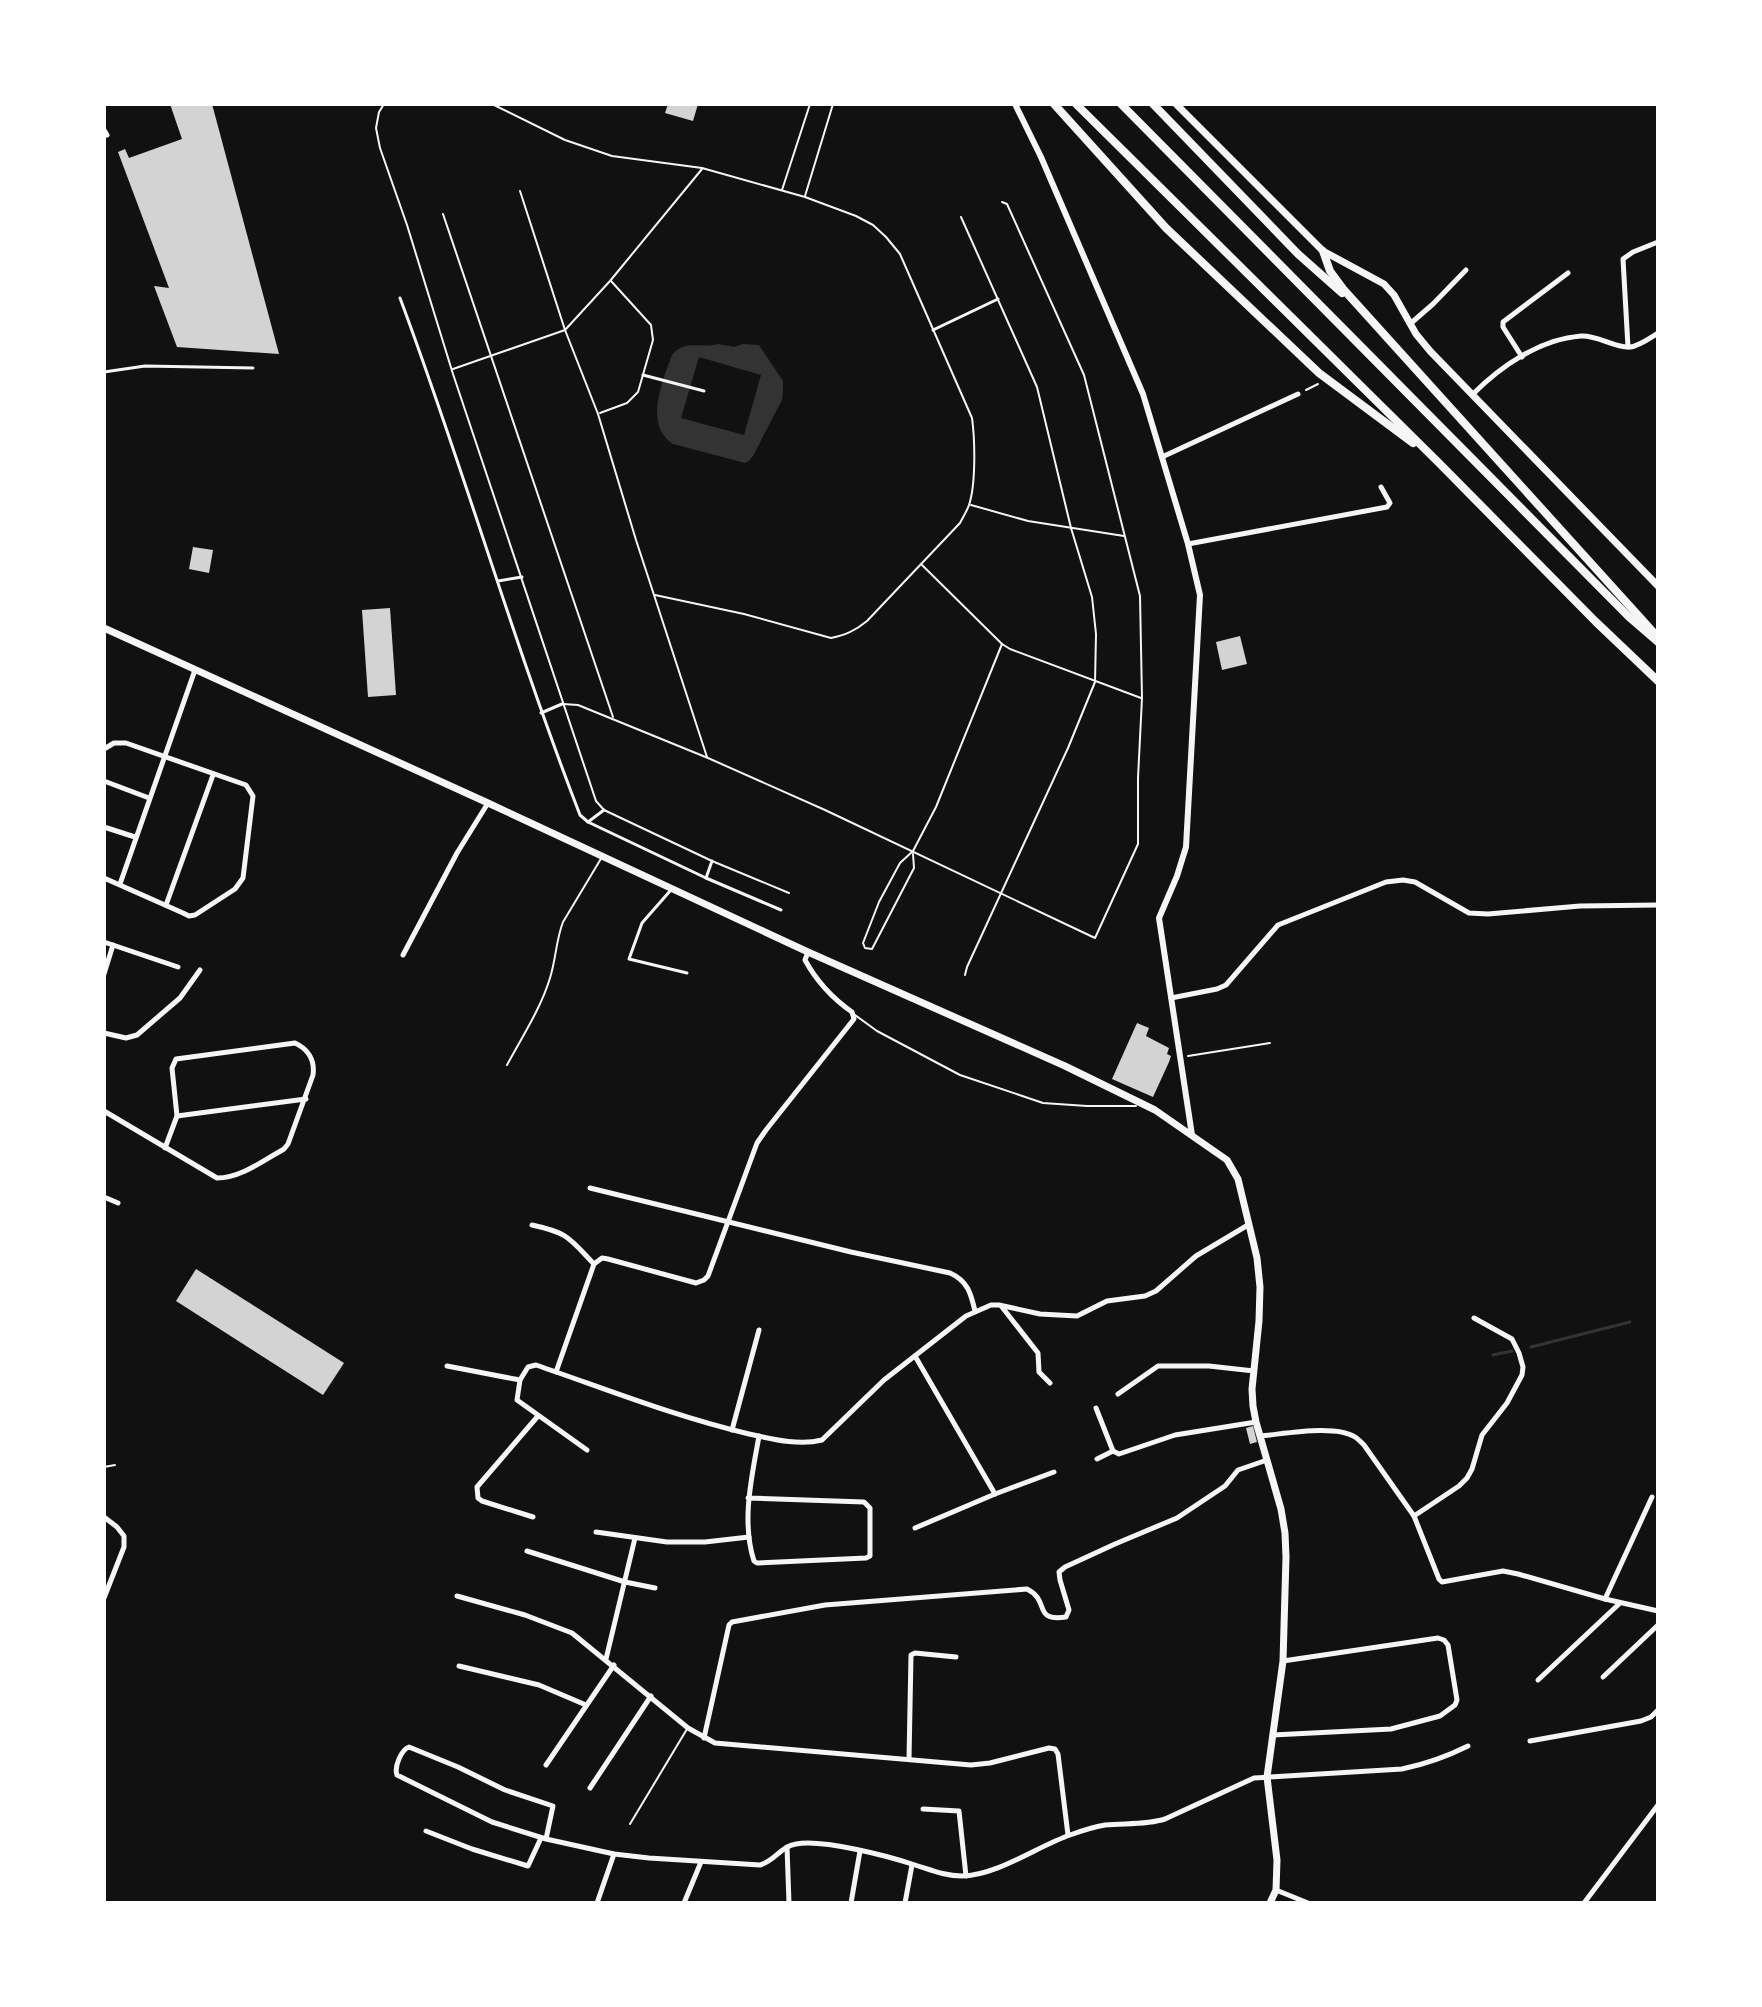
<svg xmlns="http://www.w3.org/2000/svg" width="1762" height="2007" font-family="'Titillium Web',sans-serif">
<rect width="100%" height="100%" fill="#111"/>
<path fill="#333" fill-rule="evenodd" d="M 718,344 L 734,347 L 743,344 L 759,345 L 783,381 L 783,390 L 782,400 L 753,456 L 749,461 L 745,463 L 673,444 C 643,425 663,380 672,355 C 686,339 700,349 718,344 ZM 699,357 L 761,375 L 744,435 L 681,418 Z"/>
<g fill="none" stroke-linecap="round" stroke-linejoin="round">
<g stroke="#333" stroke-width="3">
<polyline points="1531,1347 1630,1322"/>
<polyline points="1493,1355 1512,1351"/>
</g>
</g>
<g fill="#d3d3d3">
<polygon points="170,104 212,104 279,354 177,347 154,286 169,288 118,152 125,149 129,158 182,139"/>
<polygon points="668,104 698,104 693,121 665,113"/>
<polygon points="193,547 213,550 209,573 189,569"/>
<polygon points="390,608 396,695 368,697 362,610"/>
<polygon points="1240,636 1247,664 1222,670 1216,642"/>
<polygon points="1137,1023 1149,1028 1146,1036 1169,1048 1167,1054 1171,1056 1169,1062 1153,1097 1112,1079"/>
<polygon points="196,1269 344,1363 323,1395 176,1301"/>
<polygon points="1253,1426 1257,1442 1250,1444 1246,1428"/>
</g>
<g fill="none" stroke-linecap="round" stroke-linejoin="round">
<g stroke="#f5f5f5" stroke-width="2">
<polyline points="1306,390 1318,384"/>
<polyline points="1188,1056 1270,1043"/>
</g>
<g stroke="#f5f5f5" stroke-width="2">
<polyline points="384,104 379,112 376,128 380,148 407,225 453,374 596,801 604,810 712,861 789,893"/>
<path d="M 492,104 L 565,140 L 612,156 L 702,168 L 805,197 L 856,216 L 873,225 L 886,237 L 900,254 L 972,418 C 975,440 976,484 969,505 C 967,511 963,517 960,523 L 867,621 C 855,631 845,635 831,638 L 744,614 L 655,595"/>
<polyline points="782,190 810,104"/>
<polyline points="520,191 565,330 598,414 636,540 707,757"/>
<polyline points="805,196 833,104"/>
<polyline points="443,214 613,717"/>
<polyline points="961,217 1037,387 1071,528 1092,597 1096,634 1095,682 1068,748 967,967 965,975"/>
<polyline points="453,369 565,330 610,281 702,169"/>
<polyline points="600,413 627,403 638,392 653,340 651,325 611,281"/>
<polyline points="971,505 1028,521 1124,536"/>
<polyline points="922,565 1002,644 1010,649 1141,698"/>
<polyline points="563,704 578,705 708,758 825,810 1095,938 1138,844 1138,778 1142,698 1140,596 1084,375 1007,204 1002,202"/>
<polyline points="913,854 914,868 872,949 865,948 863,943 879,902 900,863 913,851 936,807 1002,644"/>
<polyline points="855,1015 877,1031 960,1075 1043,1103 1087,1106 1136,1106"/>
<path d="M 507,1065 C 522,1037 541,1008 550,978 C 556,959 556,940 563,922 L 602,857"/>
<polyline points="104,1467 115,1465"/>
<polyline points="630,1824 687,1729"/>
</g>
<g stroke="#f5f5f5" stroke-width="3">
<path d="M 400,298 C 464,469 514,645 580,815 L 588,822 L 706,878 L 781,910"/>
<polyline points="933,330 998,299"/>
<polyline points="104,372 145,366 253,368"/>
<polyline points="643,375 704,391"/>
<polyline points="498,581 522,577"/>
<polyline points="541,713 562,704"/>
<polyline points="588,822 604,810"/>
<polyline points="706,878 712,861"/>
<polyline points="670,891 642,923 629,959 687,973"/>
</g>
<g stroke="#f5f5f5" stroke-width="5">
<polyline points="104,130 107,135"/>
<polyline points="1410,324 1433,304 1466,270"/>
<polyline points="1628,347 1623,259 1633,252 1658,242"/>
<polyline points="1522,357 1503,327 1503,322 1568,273"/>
<path d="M 1473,394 C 1501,366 1540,339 1581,336 C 1598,335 1614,348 1630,347 C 1639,346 1650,338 1658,333"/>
<polyline points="1162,457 1298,394"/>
<polyline points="1188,544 1387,507 1390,503 1381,487"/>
<polyline points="104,749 114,743 126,743 246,785 253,796 243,878 235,889 195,915 189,916 183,913 104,878"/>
<polyline points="104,781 149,798"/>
<polyline points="104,827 135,837"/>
<polyline points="120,884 195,670"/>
<polyline points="166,905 213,775"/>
<polyline points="104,942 178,967"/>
<polyline points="403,955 457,853 488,803"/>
<polyline points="104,974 113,945"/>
<polyline points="1171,998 1217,989 1226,985 1278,925 1386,882 1403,880 1415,882 1469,913 1488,914 1580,906 1658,905"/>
<polyline points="104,1033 126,1038 137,1035 180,998 200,970"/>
<path d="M 104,1111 L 217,1178 C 241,1178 264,1160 284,1149 L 288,1144 L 313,1075 C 315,1060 308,1049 295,1043 L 176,1059 L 172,1068 L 177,1116 L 165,1148"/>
<polyline points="177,1116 306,1099"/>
<path d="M 590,1188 L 851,1252 L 950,1273 C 968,1281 971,1294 975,1311"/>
<polyline points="104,1197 118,1203"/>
<path d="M 532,1225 C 569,1233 569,1238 594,1264"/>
<polyline points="1002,1307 1038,1353 1039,1372 1050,1383"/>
<polyline points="915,1356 995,1494"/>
<polyline points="447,1366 520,1380"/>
<path d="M 556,1372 L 594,1264 L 602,1258 L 608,1259 L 696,1283 L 704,1280 L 708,1276 L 757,1143 L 766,1130 L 854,1019 L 852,1012 C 832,998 817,982 805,960 L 808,952"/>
<polyline points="1118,1394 1158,1366 1209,1366 1254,1371"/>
<polyline points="1096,1408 1113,1451 1119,1454 1175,1435 1256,1422"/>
<polyline points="732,1430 759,1330"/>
<path d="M 1260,1436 C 1284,1434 1335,1424 1355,1437 C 1357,1438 1363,1444 1364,1445 L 1414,1516 L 1439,1579 L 1442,1582 L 1503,1571 L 1518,1574 L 1605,1599 L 1658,1611"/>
<path d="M 587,1450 L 517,1400 L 520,1380 L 528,1367 L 536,1365 C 606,1389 676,1417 749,1434 C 772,1439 799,1446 822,1440 L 884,1380 L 966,1316 L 991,1305 L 999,1305 L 1040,1314 L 1077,1316 L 1107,1301 L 1145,1296 L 1156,1291 L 1196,1256 L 1248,1225"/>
<polyline points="1097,1459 1113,1451"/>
<path d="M 748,1498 L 864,1502 L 870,1508 L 870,1556 L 866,1558 L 757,1563 L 754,1561 C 741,1521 752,1476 759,1436"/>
<polyline points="1414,1516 1459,1486 1467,1478 1472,1469 1482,1435 1507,1403 1522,1375 1523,1367 1519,1353 1512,1339 1474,1318"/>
<polyline points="104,1517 117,1527 124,1536 124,1547 104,1598"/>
<polyline points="533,1517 482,1501 478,1498 477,1487 538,1416"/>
<polyline points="915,1528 995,1494 1054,1472"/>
<polyline points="596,1532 667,1542 705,1542 749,1537"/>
<polyline points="527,1551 625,1582 655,1588"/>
<polyline points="457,1596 525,1615 572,1633 688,1728 715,1743 971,1765 990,1763 1049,1748 1055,1749 1058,1754 1068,1835"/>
<polyline points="1605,1599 1652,1497"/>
<polyline points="606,1659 635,1538"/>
<polyline points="459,1666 539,1685 586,1705"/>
<polyline points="1603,1677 1658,1625"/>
<polyline points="1538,1680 1620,1603"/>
<polyline points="1273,1735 1391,1729 1440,1716 1455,1705 1457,1700 1448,1645 1444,1640 1438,1638 1283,1661"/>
<path d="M 704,1738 L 729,1625 L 732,1622 L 825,1605 L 1027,1589 C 1051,1601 1032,1622 1066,1617 L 1069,1610 L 1060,1580 L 1059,1572 L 1065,1567 L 1115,1544 L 1177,1518 L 1225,1486 L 1238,1470 L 1267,1460"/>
<polyline points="1530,1741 1641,1721 1651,1717 1658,1710"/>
<polyline points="909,1759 911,1655 915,1653 956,1657"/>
<polyline points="546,1765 614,1665"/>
<polyline points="590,1788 651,1696"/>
<polyline points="923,1809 959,1811 966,1876"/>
<polyline points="426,1831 472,1849 528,1866 541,1838"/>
<path d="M 546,1839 L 553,1806 L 505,1790 L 458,1767 L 409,1747 C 401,1750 394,1767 397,1775 L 492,1822 L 546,1839 L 614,1854 L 649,1858 L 760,1865 C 775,1861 781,1846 796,1844 C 823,1839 888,1856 915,1865 C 931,1870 945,1876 962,1876 C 996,1876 1038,1846 1070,1835 C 1081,1831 1093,1827 1105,1825 C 1125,1823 1146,1825 1165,1819 L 1254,1778 L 1402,1769 C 1426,1764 1446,1757 1468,1746"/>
<polyline points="787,1847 789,1903"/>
<polyline points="1276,1890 1308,1903"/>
<polyline points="597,1903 614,1854"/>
<polyline points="684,1903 701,1862"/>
<polyline points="851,1903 860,1851"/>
<polyline points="905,1903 912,1865"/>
<polyline points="1584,1903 1658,1805"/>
</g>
<polyline stroke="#f5f5f5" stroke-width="6" points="1015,104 1041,157 1143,394 1188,544 1200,595 1186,847 1177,876 1159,918 1192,1135"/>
<g stroke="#f5f5f5" stroke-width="7">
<polyline points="1176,104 1323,251 1384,284 1394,295 1416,334 1430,351 1658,586"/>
<polyline points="104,628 488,803 808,952 1065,1066 1155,1110 1227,1160 1238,1179 1257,1258 1260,1287 1259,1321 1252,1389 1253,1406 1256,1422 1281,1509 1285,1533 1286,1557 1283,1661 1267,1777 1277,1860 1276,1890 1270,1903"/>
</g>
<g stroke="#f5f5f5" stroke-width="8">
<polyline points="1054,104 1166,228 1319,373 1413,443"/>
<polyline points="1076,104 1439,463 1596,622 1658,681"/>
<polyline points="1121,104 1629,617 1658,642"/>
<polyline points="1153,104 1298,254 1342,293"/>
<polyline points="1323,251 1330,271 1344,290 1654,633"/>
</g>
</g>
<rect width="1762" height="2007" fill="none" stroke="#ffffff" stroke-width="212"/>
</svg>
